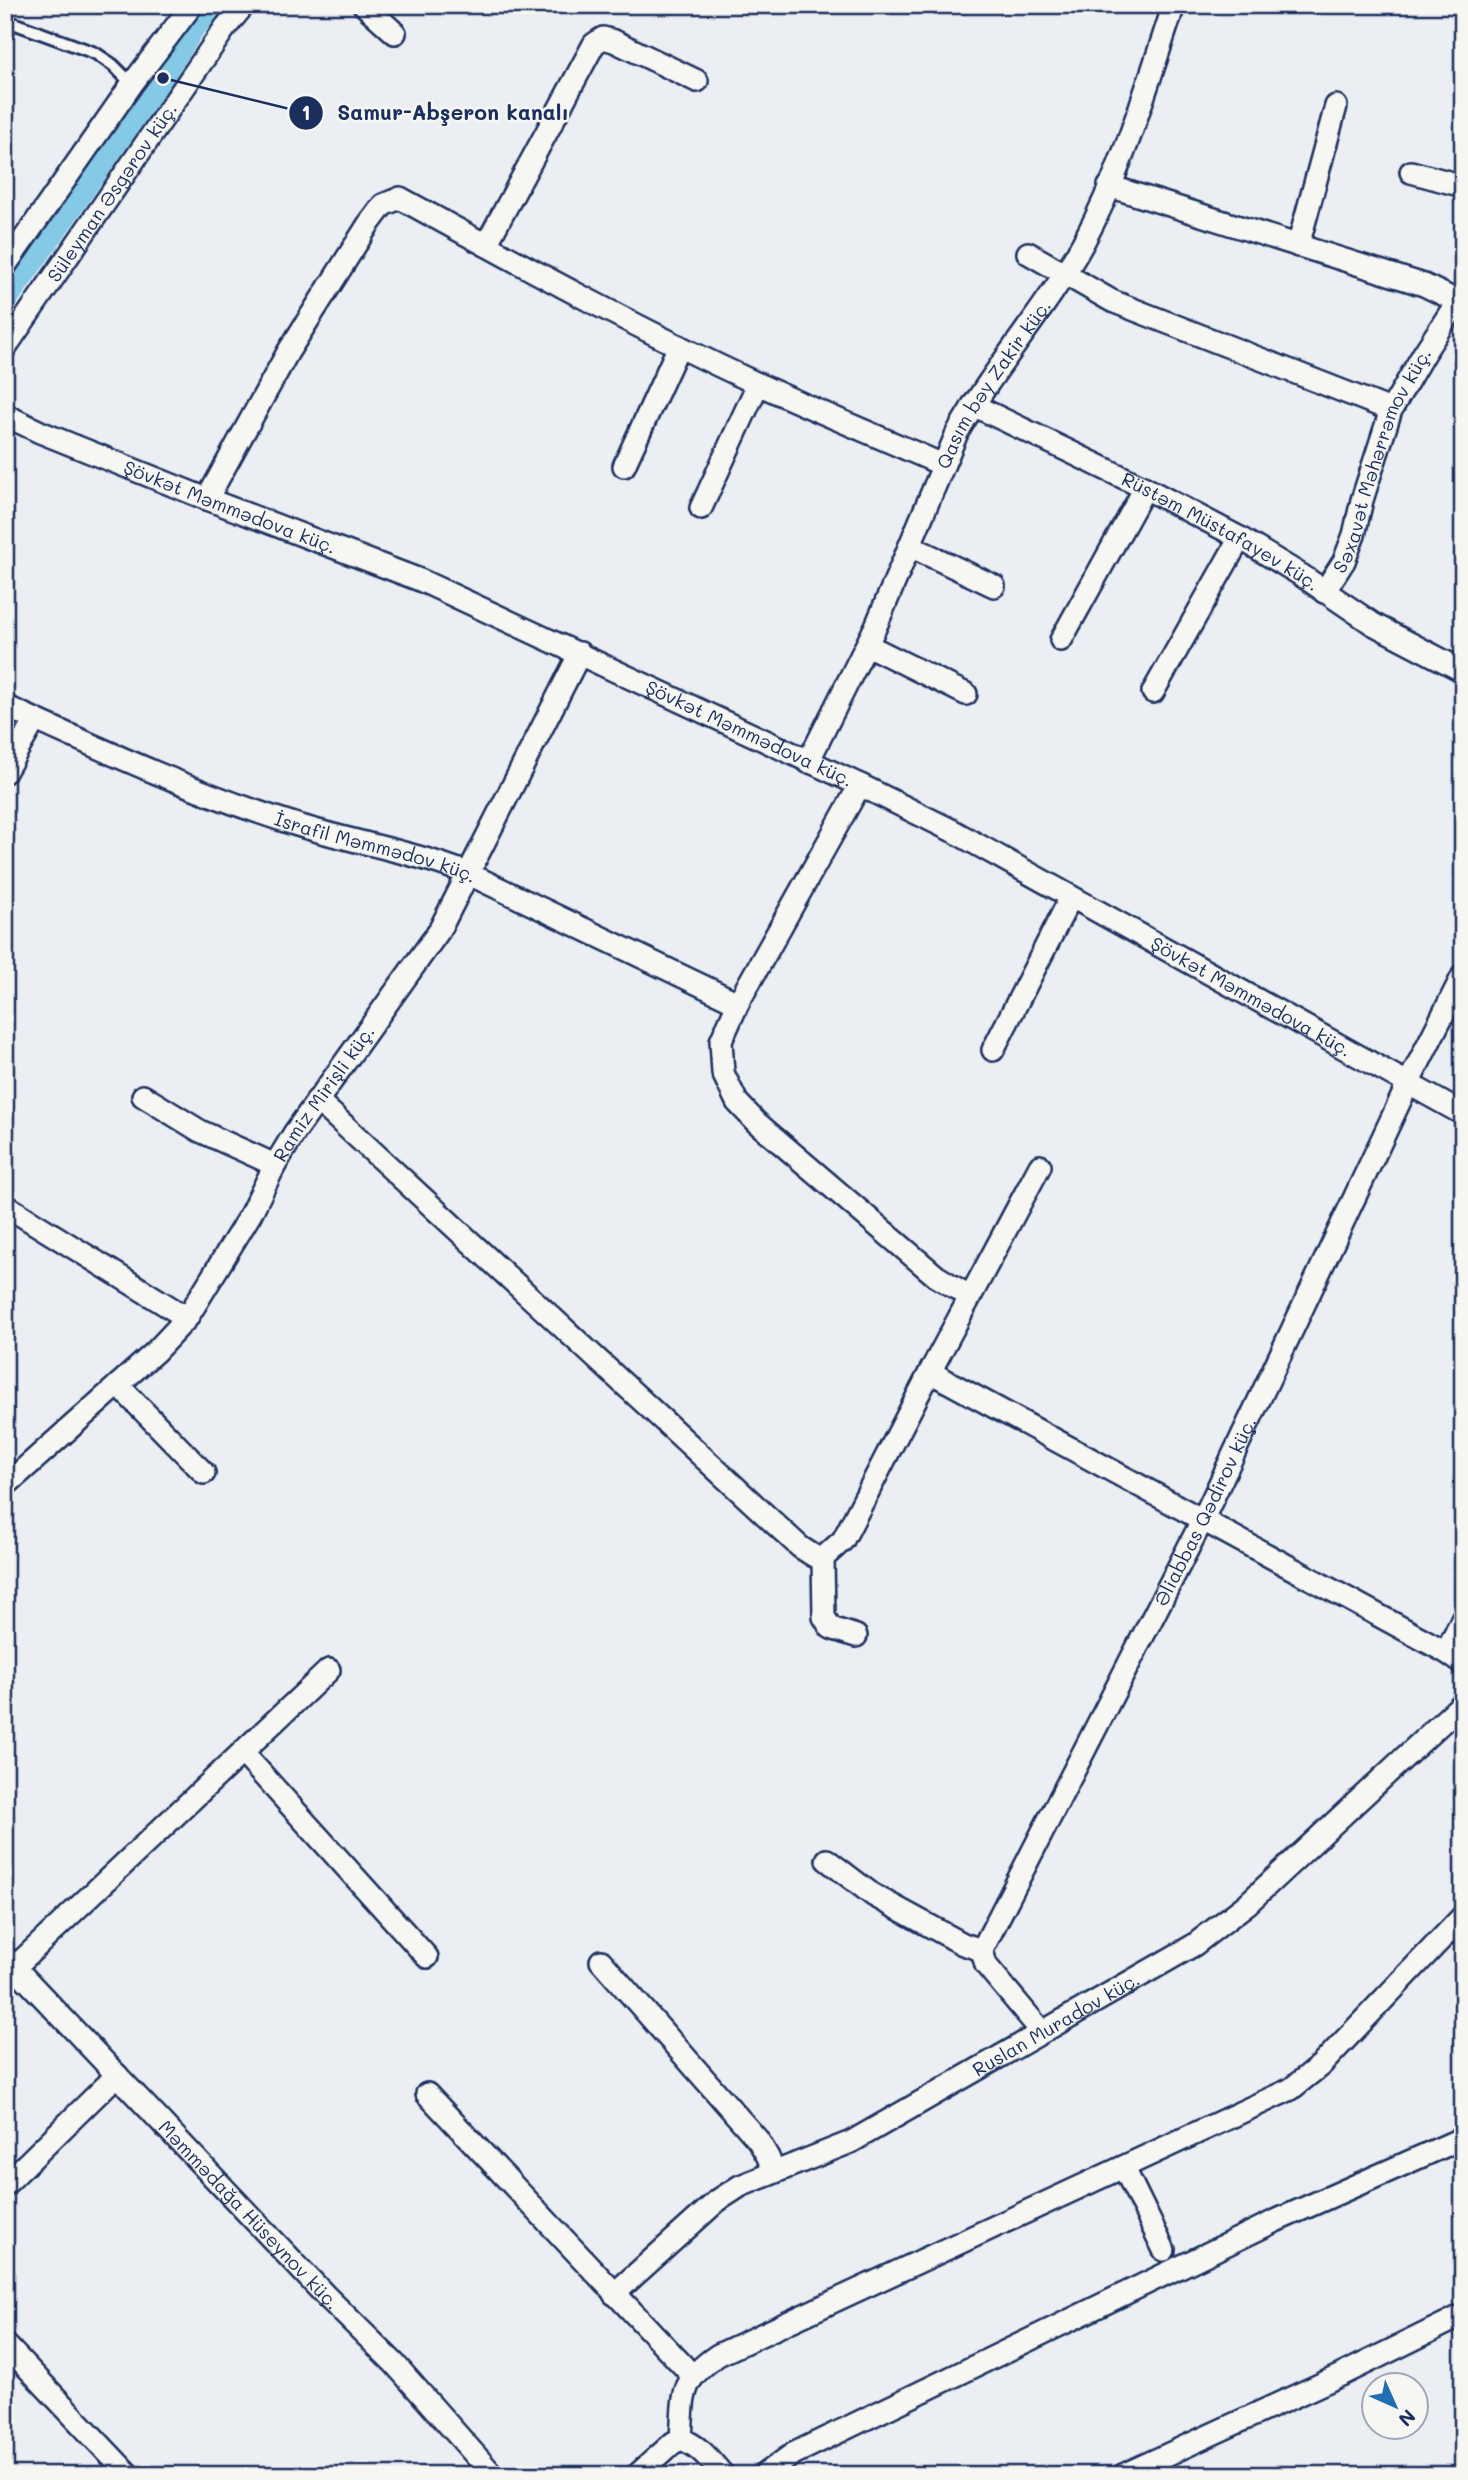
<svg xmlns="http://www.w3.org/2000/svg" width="1468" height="2480" font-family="Mali,sans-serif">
<rect width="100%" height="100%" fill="#ebeff3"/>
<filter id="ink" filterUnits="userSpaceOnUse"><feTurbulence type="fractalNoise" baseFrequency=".0143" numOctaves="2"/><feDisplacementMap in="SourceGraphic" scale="14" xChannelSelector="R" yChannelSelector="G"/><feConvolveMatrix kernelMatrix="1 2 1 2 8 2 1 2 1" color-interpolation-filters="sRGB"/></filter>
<g filter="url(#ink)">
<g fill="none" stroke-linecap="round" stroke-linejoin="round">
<polyline stroke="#84c9e5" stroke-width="21" points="5,303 163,78 194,29 214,5"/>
<g stroke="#1b2f5e" stroke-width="16">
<polyline id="lane" points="5,20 95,53 113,65 132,84"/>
</g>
<g stroke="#1b2f5e" stroke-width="26">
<g id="street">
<polyline points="364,5 395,33"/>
<polyline points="1411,172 1463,186"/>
<polyline points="1109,186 1424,285 1457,301"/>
<polyline points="486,245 594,44 603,38 614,41 697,81"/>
<polyline points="1298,246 1336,106"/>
<polyline points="1028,253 1112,301 1391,410"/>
<polyline points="5,266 132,84 192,5"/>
<path id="s1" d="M 5,348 L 225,28 L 244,5"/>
<path id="s2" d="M 973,405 L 1145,488 L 1240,538 L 1301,575 L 1373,624 L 1463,671"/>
<path id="s3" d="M 5,415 L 40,432 L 207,499 L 420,580 L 860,785 L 953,831 L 1463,1114"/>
<polyline points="624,466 679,346"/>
<path d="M 207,499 L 288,352 L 368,225 L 383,205 L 400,198 C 518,263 636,328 758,384 C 819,412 882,438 943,465"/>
<polyline points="701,508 758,384"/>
<polyline points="910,546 994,586"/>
<path id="s4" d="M 1324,592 L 1344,561 L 1354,535 L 1362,500 L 1391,410 L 1424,353 L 1463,293"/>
<polyline points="1061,640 1145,488"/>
<polyline points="867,645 966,694"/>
<polyline points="1153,692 1240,538"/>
<path id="s5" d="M 5,706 C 98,748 193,792 291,823 C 350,842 412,851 469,874 L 738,1003"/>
<path id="s6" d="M 808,762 L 876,626 L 957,433 C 994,367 1046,310 1083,243 C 1123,169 1147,85 1174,5"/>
<polyline points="5,772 35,720"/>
<polyline points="860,785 738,1003 721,1041 723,1073 737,1102 756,1122 936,1276 969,1296"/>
<polyline points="993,1050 1071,897"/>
<polyline points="143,1096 200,1131 275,1165"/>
<polyline points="317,1100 800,1547 814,1556 823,1558 843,1540 930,1372 1446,1652 1463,1664"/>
<polyline points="5,1205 187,1318"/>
<polyline points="930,1372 1040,1166"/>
<polyline points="118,1385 204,1473"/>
<path id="s7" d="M 5,1486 L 155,1352 L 187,1318 L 250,1215 L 275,1165 L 295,1132 L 439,931 L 580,653"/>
<polyline points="823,1558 824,1617 831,1628 856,1636"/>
<polyline points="1446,1652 1463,1617"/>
<polyline points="242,1752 427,1957"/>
<polyline points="827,1860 873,1895 963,1944 982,1950"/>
<path id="s8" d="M 5,1957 L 325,2295 L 394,2363 L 493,2475"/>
<polyline points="601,1961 758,2140 768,2157 774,2172"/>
<polyline points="15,1967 329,1670"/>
<path id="s9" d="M 1042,2032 L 986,1965 L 982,1950 L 1203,1519 L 1408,1084 L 1463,975"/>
<polyline points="427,2094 692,2375"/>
<polyline points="1124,2168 1164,2250"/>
<polyline points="5,2185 117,2075"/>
<path id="s10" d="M 614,2294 L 717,2201 L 740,2186 L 851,2142 L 1194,1945 L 1247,1904 L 1463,1703"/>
<polyline points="5,2344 129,2475"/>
<path d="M 681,2439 C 684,2395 679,2381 718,2355 L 1291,2089 L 1321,2065 L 1463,1916"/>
<path d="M 637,2475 L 673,2443 L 681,2439 C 700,2446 710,2460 723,2475"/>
<polyline points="764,2475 793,2454 1273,2222 1463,2138"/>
<polyline points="1123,2475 1341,2375 1463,2315"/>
</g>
</g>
<use href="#lane" stroke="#f6f6f2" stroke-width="10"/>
<use href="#street" stroke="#f6f6f2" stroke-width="21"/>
</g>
</g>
<g text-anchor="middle" stroke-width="5" stroke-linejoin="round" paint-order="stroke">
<g font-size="19" fill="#1b2f5e" stroke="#f6f6f2">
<text dy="7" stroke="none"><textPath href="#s1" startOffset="189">Süleyman Əsgərov küç.</textPath></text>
<text dy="7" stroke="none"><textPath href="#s6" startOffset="422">Qasım bəy Zakir küç.</textPath></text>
<text dy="7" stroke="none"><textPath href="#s4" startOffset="145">Səxavət Məhərrəmov küç.</textPath></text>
<text dy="7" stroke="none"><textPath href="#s3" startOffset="243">Şövkət Məmmədova küç.</textPath></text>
<text dy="7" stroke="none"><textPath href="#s2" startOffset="278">Rüstəm Müstafayev küç.</textPath></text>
<text dy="7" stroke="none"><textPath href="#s3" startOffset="810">Şövkət Məmmədova küç.</textPath></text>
<text dy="7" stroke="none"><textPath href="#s5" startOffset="397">İsrafil Məmmədov küç.</textPath></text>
<text dy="7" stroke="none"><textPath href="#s3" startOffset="1377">Şövkət Məmmədova küç.</textPath></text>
<text dy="7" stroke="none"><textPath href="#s7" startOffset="511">Ramiz Mirişli küç.</textPath></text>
<text dy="7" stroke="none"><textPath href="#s9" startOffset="595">Əliabbas Qədirov küç.</textPath></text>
<text dy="7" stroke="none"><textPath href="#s10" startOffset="522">Ruslan Muradov küç.</textPath></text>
<text dy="7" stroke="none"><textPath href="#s8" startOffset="355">Məmmədağa Hüseynov küç.</textPath></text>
</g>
</g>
<path fill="none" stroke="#1b2f5e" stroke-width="2.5" d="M163 78L306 113"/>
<g fill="#1b2f5e" stroke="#f6f6f2" stroke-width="2.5">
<circle cx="163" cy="78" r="7"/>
<circle cx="306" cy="113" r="18"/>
</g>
<g font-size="21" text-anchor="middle" font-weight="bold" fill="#fff">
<text x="306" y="120">1</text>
</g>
<g font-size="21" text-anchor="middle" font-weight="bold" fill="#1b2f5e" stroke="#f6f6f2" stroke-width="5" stroke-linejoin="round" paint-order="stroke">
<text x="453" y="120">Samur-Abşeron kanalı</text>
</g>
<rect width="1468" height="2480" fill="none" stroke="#f6f6f2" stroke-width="28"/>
<rect x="14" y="14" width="1440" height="2452" fill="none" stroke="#1b2f5e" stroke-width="2.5" filter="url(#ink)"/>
<g transform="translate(1395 2406) rotate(135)"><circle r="33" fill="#f6f6f2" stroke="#9ea6b7" stroke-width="2"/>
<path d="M0-5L12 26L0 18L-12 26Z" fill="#1f6fb2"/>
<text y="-10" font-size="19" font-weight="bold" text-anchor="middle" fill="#1b2f5e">N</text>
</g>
</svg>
